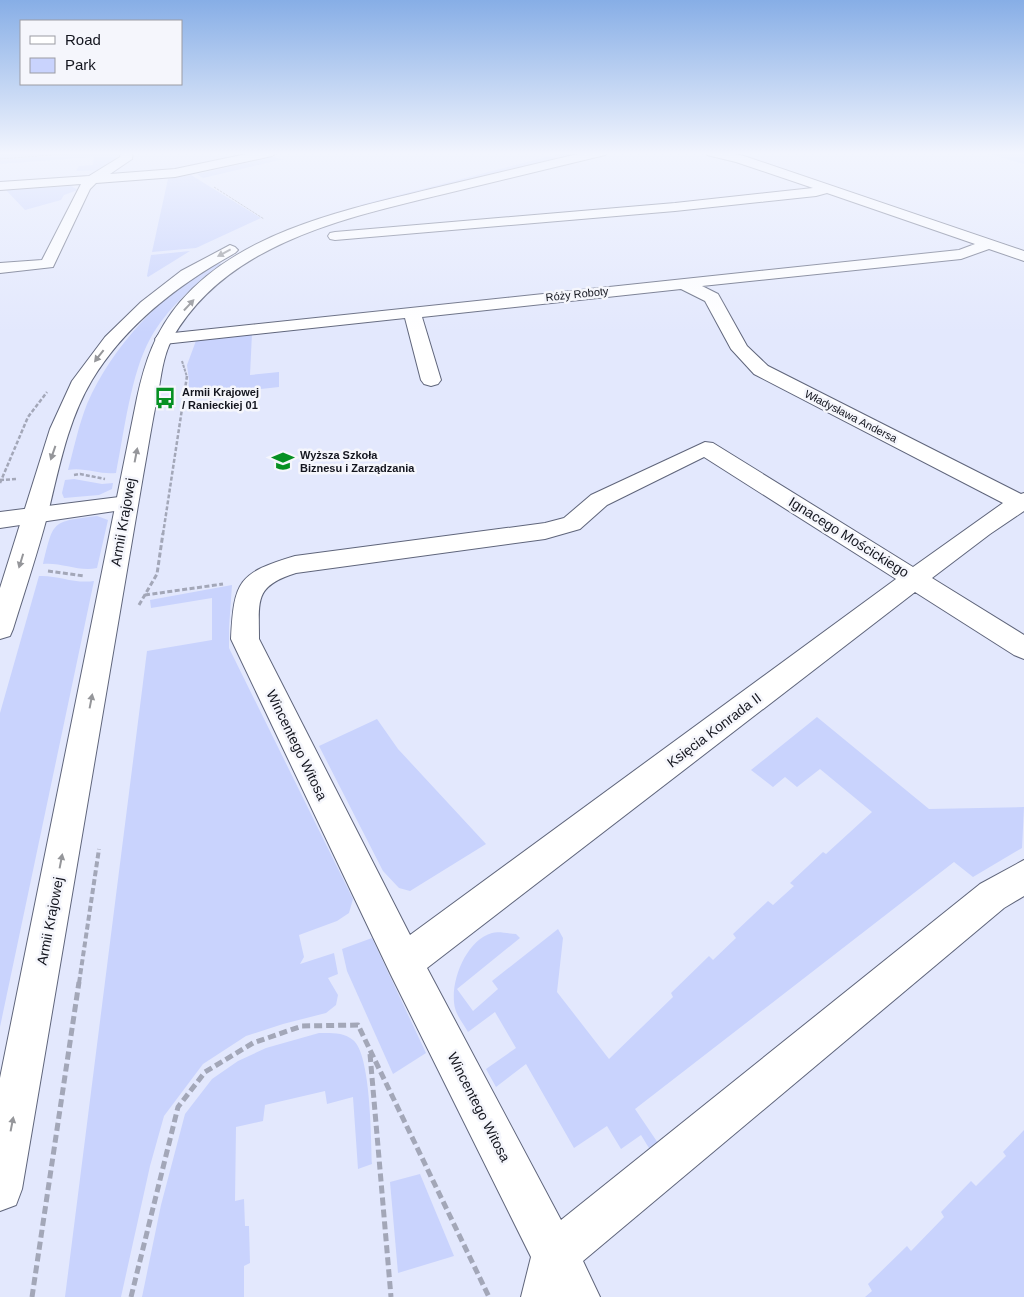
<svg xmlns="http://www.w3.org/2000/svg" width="1024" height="1297" font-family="Arial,sans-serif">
<rect width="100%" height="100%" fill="#e3e8fd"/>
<g fill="#c9d3fd">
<polygon points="0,152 84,152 0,159"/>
<polygon points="97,152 122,153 121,160 103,170 76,171 79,166 93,165 94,157 0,164 0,160"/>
<polygon points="566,152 587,152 362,206 360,205"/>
<polygon points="983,152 1024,152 1024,164"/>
<polygon points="272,157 284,159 203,178 197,174"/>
<polygon points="191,175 261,218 196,248 152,252 168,179"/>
<polygon points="71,186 78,190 64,195 61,200 25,210 6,190"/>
<polygon points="190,251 148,277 147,276 151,255"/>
<path d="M 218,263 L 222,264 C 194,285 167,308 150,339 C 131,373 124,433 116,473 C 100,475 85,467 68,470 C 74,448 79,424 87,404 C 113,345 161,294 218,263 Z"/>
<polygon points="252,333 250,375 279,372 279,387 188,397 189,380 187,365 197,338"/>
<polygon points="74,479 102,484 113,483 112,489 99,495 64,498 62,493 65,480"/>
<path d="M 97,516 L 108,520 L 97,568 C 79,572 61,562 43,564 C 54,520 51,522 97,516 Z"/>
<path d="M 39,576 C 58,575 74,584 94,581 L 0,1027 L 0,713 Z"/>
<polygon points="232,585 229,628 229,648 353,899 349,913 337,921 299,935 304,957 300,964 334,953 338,974 328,978 338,995 336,1005 326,1013 283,1024 246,1036 203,1064 164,1116 150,1166 121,1297 65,1297 147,651 212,640 212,598 151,608 150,600"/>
<path d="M 817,717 L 929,809 L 1024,807 L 1022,848 L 973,877 L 954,862 L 635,1109 L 660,1146 L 652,1153 L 641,1135 L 621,1149 L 607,1126 L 574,1148 L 526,1064 L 496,1087 L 486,1069 L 516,1048 L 495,1012 L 468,1032 C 464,1025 457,1016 455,1008 C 449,983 466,940 492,933 C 499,931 509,934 516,934 L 520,938 L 457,989 L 473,1011 L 498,989 L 492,981 L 558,929 L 563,938 L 557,992 L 609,1059 L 673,997 L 671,993 L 709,956 L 713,960 L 736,938 L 733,934 L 768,901 L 773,905 L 794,886 L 790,883 L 823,852 L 826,854 L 872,812 L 820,769 L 797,787 L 785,777 L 773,787 L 751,770 Z"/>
<polygon points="377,719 398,749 486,844 410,891 399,888 383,871 319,746"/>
<polygon points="372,938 426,1053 393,1074 347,971 342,949"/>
<path d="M 319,1033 C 330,1033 344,1032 353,1040 C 371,1054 371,1139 372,1164 L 358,1169 L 353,1097 L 327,1104 L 325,1091 L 265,1105 L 263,1121 L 236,1127 L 235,1201 L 244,1199 L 245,1226 L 249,1226 L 250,1263 L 244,1266 L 244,1297 L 142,1297 L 161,1205 L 185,1114 L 212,1079 L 238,1061 L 266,1048 Z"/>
<polygon points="1024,1130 1024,1297 865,1297 872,1291 868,1284 907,1246 911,1251 944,1217 941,1212 971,1181 976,1186 1006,1156 1003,1152"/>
<polygon points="420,1174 454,1256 398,1273 390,1182"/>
</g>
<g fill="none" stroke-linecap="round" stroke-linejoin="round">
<g stroke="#5f657b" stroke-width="2">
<g id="minor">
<polygon points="121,152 133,152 132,159 110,174 175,169 256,152 278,152 272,156 175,177 96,183 90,189 53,267 0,273 0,263 42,260 81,184 0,190 0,182 89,176 120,157"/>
<path d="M 705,152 L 725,152 L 744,156 L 1024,251 L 1024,261 L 989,249 L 961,259 L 702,286 L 718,294 L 747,346 L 768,366 L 1021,494 L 1024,493 L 1024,511 L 990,534 L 932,578 L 1024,635 L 1024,659 L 1014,655 L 915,592 L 427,968 L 561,1220 L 980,884 L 1024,860 L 1024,896 L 1004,908 L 583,1261 L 600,1297 L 521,1297 L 531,1257 L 391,975 L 231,639 C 234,581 238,573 295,556 L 545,523 L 564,518 L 591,495 L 705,442 L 713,443 L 913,567 L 1003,503 L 754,374 L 731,349 L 705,301 L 681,289 L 422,317 L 441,380 L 438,384 L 431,386 L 424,384 L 421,380 L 405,318 L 164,344 L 158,343 L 155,339 L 158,335 L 164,334 L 959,250 L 975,244 L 827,193 L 816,196 L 675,211 L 335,240 L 330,239 L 328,236 L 330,233 L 335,232 L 675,203 L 813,188 L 736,162 L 707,155 ZM 704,457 L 896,579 L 410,935 L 259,639 C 259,600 254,586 296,573 L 545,539 L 580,529 L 607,505 Z"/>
<polygon points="127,496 135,498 138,503 135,508 0,528 0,512"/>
</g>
</g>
<g stroke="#5f657b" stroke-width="2">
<g id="major">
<path d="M 586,152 L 607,152 L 605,155 C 551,168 497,181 444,194 C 345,218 226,243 172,339 C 163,356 161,376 158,394 C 152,421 148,449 143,476 L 22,1189 L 16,1205 L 0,1211 L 0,1078 L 137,398 C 145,361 155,332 180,302 C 242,229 354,208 443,186 C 491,175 538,163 586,152 Z"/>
<path d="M 230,245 L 235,247 L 238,250 L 235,253 C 179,284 126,324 92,380 C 68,420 59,468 48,513 C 38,552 25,590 13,629 L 10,636 L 0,639 L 0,588 L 50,429 L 72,381 L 105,337 L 141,302 L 181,271 Z"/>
</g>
</g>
<g stroke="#a3a7b8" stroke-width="1" stroke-dasharray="2.5 1" stroke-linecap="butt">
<polyline points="0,159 92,152"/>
<polyline points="214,187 264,219"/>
</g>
<polyline stroke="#a3a7b8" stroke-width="2" stroke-dasharray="3 1" stroke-linecap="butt" points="182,361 187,377"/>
<g stroke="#a3a7b8" stroke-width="2.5" stroke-dasharray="4 2" stroke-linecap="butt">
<polyline points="74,475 80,474 105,479"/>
<polyline points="0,480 17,479"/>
<polyline points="0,483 28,417 47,392"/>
<polyline points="163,534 187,376"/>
</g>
<g stroke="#a3a7b8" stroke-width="3" stroke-dasharray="5 2.5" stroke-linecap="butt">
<polyline points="48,571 84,576"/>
<polyline points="145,595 223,584"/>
<polyline points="139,605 157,574 163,533"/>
</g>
<polyline stroke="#a3a7b8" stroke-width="4" stroke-dasharray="6 3" stroke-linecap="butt" points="79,983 99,849"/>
<g stroke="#a3a7b8" stroke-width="5" stroke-dasharray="8 4" stroke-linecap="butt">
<polyline points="370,1054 391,1297"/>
<polyline points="32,1297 79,982"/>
<polyline points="131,1297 178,1107 205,1072 253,1043 302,1026 358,1025 489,1297"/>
</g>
<use href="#minor" fill="#fff" fill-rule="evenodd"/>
<use href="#major" fill="#fff" fill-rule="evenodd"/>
</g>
<defs><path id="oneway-solid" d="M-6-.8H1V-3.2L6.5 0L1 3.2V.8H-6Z" transform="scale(1.25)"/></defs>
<g fill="#95969a">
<use href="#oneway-solid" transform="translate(224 253) rotate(152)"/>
<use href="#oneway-solid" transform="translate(189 305) rotate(-47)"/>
<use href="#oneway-solid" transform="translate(99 356) rotate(128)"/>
<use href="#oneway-solid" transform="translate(53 453) rotate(109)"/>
<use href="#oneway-solid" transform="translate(136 455) rotate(-79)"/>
<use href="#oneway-solid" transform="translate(21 561) rotate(107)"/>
<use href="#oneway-solid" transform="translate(91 701) rotate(-79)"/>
<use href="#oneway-solid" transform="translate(61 861) rotate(-79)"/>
<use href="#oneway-solid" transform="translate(12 1124) rotate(-79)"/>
</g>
<linearGradient id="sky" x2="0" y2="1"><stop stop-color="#87aee6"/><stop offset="0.46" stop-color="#f2f5fe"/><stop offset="1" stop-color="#f2f5fe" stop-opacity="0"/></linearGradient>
<rect width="1024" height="333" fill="url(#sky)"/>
<defs>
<g id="bus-bare" transform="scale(1.725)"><path d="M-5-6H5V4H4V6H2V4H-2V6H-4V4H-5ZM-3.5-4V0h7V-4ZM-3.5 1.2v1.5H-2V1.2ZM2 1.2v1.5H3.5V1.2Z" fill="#069022" stroke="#f5f6fc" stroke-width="2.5" paint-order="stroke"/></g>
<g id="university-bare" transform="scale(1.725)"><path d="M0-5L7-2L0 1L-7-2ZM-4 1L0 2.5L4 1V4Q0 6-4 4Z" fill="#069022" stroke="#f5f6fc" stroke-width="2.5" paint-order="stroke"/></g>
</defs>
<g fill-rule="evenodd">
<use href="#bus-bare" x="165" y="398"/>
<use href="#university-bare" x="283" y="461"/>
</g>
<g text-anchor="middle" stroke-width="5" stroke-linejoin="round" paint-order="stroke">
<g font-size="11" fill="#13151e" stroke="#f5f6fc">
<text transform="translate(577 294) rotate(-6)" y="4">Róży Roboty</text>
<text transform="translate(851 416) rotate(27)" y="4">Władysława Andersa</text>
</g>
<g font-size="11" font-weight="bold" fill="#13151e" stroke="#f5f6fc" text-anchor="start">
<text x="182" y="396">Armii Krajowej<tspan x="182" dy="13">/ Ranieckiej 01</tspan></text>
<text x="300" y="459">Wyższa Szkoła<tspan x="300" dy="13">Biznesu i Zarządzania</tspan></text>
</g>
<g font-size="14" fill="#13151e" stroke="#f5f6fc">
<text transform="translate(123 522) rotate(-80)" y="5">Armii Krajowej</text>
<text transform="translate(849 537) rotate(32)" y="5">Ignacego Mościckiego</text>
<text transform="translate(714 730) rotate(-37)" y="5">Księcia Konrada II</text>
<text transform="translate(297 745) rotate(64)" y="5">Wincentego Witosa</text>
<text transform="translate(50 921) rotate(-79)" y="5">Armii Krajowej</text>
<text transform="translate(479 1107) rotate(63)" y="5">Wincentego Witosa</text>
</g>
</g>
<rect x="20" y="20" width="162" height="65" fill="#f5f6fc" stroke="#9b9ca3"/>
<rect x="30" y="36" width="25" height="8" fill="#ffffff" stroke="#9b9ca3"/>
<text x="65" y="45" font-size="15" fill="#13151e">Road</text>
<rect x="30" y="58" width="25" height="15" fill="#c9d3fd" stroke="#9b9ca3"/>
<text x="65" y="70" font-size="15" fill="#13151e">Park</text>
</svg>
